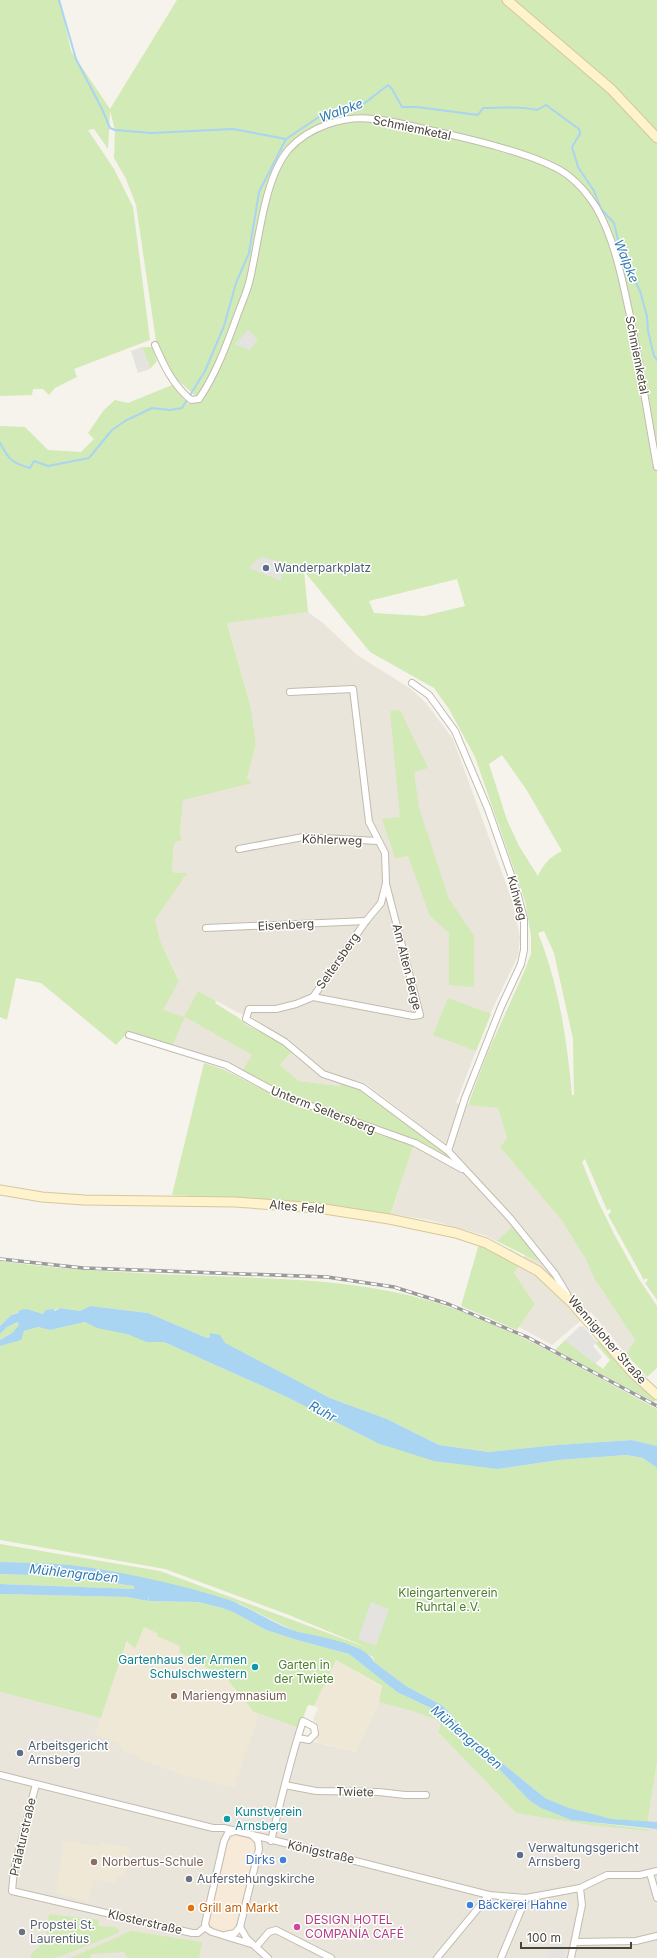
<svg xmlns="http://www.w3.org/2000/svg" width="657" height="1958" font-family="Inter,sans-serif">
<rect width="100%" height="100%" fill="#f6f3ec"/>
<g fill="#eae5da">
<polygon points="308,612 323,623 357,655 411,689 426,703 453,739 512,900 520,937 518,956 491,1012 456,1103 498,1108 507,1138 500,1147 562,1221 585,1258 594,1278 635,1340 626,1354 591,1312 552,1345 519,1327 535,1304 514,1273 525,1255 484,1235 429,1220 391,1214 414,1144 445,1163 454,1148 443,1142 365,1083 345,1078 339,1086 299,1081 280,1065 297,1047 254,1018 237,1012 198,991 185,1017 253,1055 242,1071 212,1057 172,1046 163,1010 179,980 161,943 155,920 186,873 175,873 172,870 174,844 177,841 182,840 180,834 183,800 247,778 256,744 251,708 227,622"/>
<polygon points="128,1641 136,1648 227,1679 254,1712 299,1728 298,1738 355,1752 379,1702 415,1712 439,1721 440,1727 438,1732 516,1813 649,1830 648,1819 657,1762 657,1958 0,1958 0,1692 101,1718"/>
</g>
<polygon fill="#f7ead8" points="236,1835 253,1840 255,1849 236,1924 235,1928 228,1932 214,1929 211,1926 209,1922 228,1841"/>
<g fill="#efe8d6">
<polygon points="144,1627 181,1646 179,1652 227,1679 258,1717 234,1788 183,1775 139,1759 136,1755 125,1753 121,1746 118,1746 119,1743 95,1735 128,1641 135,1648"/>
<polygon points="336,1660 382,1687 379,1702 355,1752 316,1742 319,1731 319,1727 313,1720 318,1708 314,1706"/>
<polygon points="64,1840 100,1847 101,1842 131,1848 124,1878 116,1876 114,1884 94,1879 88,1901 56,1893"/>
</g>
<g fill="#d2eab5" fill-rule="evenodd">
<path d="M 0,0 L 60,0 L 71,51 L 110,109 L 177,0 L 657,0 L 657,1300 L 645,1283 L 648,1280 L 646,1278 L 644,1280 L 608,1215 L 611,1212 L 610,1209 L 607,1210 L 585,1159 L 582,1162 L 597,1199 L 614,1234 L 639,1279 L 657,1306 L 657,1368 L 647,1377 L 626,1354 L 635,1340 L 594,1278 L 585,1258 L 562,1221 L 500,1147 L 507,1138 L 498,1108 L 468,1105 L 487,1054 L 524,972 L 531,954 L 531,936 L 525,901 L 475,757 L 449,709 L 434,688 L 370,652 L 304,571 L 308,612 L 227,623 L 251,708 L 256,744 L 247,778 L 252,783 L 183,800 L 180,834 L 182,841 L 177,841 L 174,844 L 172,870 L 175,873 L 187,873 L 155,920 L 161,943 L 179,981 L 163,1010 L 184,1017 L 198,991 L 216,1001 L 215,1003 L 239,1018 L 246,1025 L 275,1039 L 292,1052 L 280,1065 L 299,1081 L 339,1086 L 342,1083 L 359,1088 L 448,1155 L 445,1156 L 427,1145 L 291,1097 L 242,1071 L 252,1055 L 185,1017 L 172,1046 L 128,1032 L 116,1045 L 41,983 L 16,978 L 7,1020 L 0,1017 L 0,426 L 25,427 L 48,450 L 81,452 L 94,439 L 88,433 L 104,410 L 115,400 L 128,403 L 172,385 L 188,404 L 198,403 L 199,399 L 165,369 L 156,341 L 136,205 L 126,179 L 114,158 L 115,130 L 110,111 L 108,149 L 94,129 L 88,130 L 114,169 L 133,207 L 150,340 L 74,369 L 77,377 L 55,388 L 49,395 L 43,389 L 33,389 L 32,395 L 0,396 ZM 457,579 L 465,606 L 424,616 L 374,613 L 369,601 ZM 502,755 L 526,789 L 562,851 C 549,858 545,862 538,876 L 519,846 L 507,820 L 489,764 ZM 544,931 L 554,953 L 573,1039 L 574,1095 L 572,1095 C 567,1040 559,985 538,933 Z"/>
<polygon points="142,347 152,347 157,361 150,369"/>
<polygon points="400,710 428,768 414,772 419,808 449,899 474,936 474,987 449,985 449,933 430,916 408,856 395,858 382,819 400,817 390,711"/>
<polygon points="448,998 491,1014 476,1051 433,1035"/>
<polygon points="204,1063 225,1070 295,1106 345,1120 382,1136 414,1144 389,1219 259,1199 172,1195"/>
<polygon points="512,1227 538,1258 537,1261 497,1241"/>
<polygon points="479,1244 519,1265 514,1273 535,1304 517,1330 461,1306"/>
<path d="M 0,1261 C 79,1272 157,1274 237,1277 C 290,1279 342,1281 394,1292 C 488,1311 573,1365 657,1409 L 657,1446 L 632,1440 L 557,1445 L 489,1452 L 439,1445 L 387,1419 L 330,1398 L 224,1343 L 210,1337 L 207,1338 L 148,1313 L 90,1306 L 80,1311 L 60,1308 L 43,1314 L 27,1309 L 11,1315 L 0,1326 Z"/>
<polygon points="19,1322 19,1325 12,1333 0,1340 0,1334 7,1327"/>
<path d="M 85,1322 C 99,1329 112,1329 127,1334 C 144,1339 145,1342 164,1342 L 289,1398 L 377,1443 L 498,1469 L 559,1460 L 626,1455 L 643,1458 L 657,1468 L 657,1762 L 648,1819 L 649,1831 L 591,1825 L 516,1813 L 438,1732 L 440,1727 L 439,1721 L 415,1712 L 379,1702 L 382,1686 L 336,1660 L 314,1706 L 308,1705 L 299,1728 L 254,1712 L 227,1679 L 179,1652 L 180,1646 L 157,1636 L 158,1634 L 144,1627 L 135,1649 L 127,1641 L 101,1718 L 0,1692 L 0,1594 L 127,1597 L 148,1601 L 152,1580 L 69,1565 L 0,1562 L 0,1544 L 160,1571 L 371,1649 L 289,1615 L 165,1569 L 0,1540 L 0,1346 L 20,1340 L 24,1331 L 38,1327 L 50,1330 ZM 152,1580 L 240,1604 L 294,1631 L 353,1646 L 373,1657 L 374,1662 L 406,1686 L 443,1706 L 469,1736 L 545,1798 L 569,1808 L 594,1815 L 612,1819 L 648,1822 L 649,1829 L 571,1820 L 541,1808 L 529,1800 L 498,1768 L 475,1752 L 435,1710 L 397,1692 L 349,1654 L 297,1640 L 266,1630 L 233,1612 L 222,1608 L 198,1602 L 149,1601 Z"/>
<polygon points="565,1340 603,1369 610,1360 595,1343 597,1342 600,1342 641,1387 656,1400 654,1402 555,1350"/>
<polygon points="0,1574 62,1576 134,1586 134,1589 0,1584"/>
<polygon points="49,1914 99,1920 98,1926 116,1927 119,1930 118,1933 64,1955 54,1958 32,1958 30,1955 39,1947 41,1938 46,1937"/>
<polygon points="131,1931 202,1942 199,1958 128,1958 124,1952 92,1954 90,1958 70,1958"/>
</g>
<g fill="#e5e3e0">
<polygon points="248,330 258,339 250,350 235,344"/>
<polygon points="142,347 150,369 138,373 131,351"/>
<polygon points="262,557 277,561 281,569 281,581 249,568 257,559"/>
<polygon points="583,1326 597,1342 593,1346 602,1357 595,1364 565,1340 579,1327"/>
<polygon points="371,1602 389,1609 376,1646 358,1639"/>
<polygon points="551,1941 567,1944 564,1958 547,1958"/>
</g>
<g fill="#a9d4f2">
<polygon points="90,1306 148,1313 207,1338 210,1337 210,1333 220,1335 225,1343 330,1398 387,1419 439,1445 489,1452 557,1445 632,1440 657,1446 657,1468 643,1458 626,1455 559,1460 498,1469 434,1461 377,1443 289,1398 164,1342 147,1342 127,1334 97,1328 85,1322 50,1330 38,1327 24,1331 21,1340 0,1346 0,1340 12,1333 19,1325 18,1322 7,1327 0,1334 0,1326 11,1315 18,1313 20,1310 27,1309 43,1314 46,1310 53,1309 55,1311 60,1308 80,1311"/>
<path d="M 0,1562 C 23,1563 47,1563 70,1565 C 119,1571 179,1584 226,1599 C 250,1607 271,1623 295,1631 C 313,1636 367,1643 374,1662 L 406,1686 L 443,1706 L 469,1736 L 545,1798 L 569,1808 L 612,1819 L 657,1822 L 657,1829 L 571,1820 L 541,1808 L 529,1800 L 498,1768 L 475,1752 L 435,1710 L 397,1692 L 349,1654 L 297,1640 L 266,1630 L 233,1612 L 222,1608 L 198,1602 L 149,1601 L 149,1596 L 148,1601 L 127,1597 L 0,1594 L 0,1584 L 134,1589 L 134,1586 L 62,1576 L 0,1574 Z"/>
</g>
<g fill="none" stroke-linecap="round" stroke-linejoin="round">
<g stroke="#a9d4f2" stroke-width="2">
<polyline points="59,0 76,59 102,109 110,128 115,130 152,133 233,129 286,139"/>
<path d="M 0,443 C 9,460 12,463 30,468 L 34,461 L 48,466 L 89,458 L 112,430 L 125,421 L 152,408 L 170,410 L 182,408 L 205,371 L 224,326 L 236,283 L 249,253 L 259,192 L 286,139 L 322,115 L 361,106 L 388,85 L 392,89 L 402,107 L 417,107 L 478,115 L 483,108 C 502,108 519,106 537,110 L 546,105 L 579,129 L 580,134 L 572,147 L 578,167 L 594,191 L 601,209 L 614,223 L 620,249 L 640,291 L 647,316 L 648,331 L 654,356 L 657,360"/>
</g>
<g stroke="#c2bbae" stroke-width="8">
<g id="street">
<path d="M 155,345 C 164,366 173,385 191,400 L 199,399 C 216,374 227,344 237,316 C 241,305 246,294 249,283 C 259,244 263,179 289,149 C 309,127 344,115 373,119 C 388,120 402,124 416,127 C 453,135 543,154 570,177 C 580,185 589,196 596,207 C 615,240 622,279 630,316 C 640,366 648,417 657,467"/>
<polyline points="412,683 429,695 455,731 488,809 517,892 524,919 524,950 521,964 501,1007 465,1098 448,1151"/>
<polyline points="290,692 353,689 369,822 385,853 386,883 381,903 366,921 313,997 296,1004 276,1009 249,1009 246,1019 285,1042 323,1074 362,1087 448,1151 510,1218 555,1274 567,1294"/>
<polyline points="239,849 303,837 378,841"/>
<polyline points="206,928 366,921"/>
<polyline points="313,997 413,1016 420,1015 386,884"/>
<polyline points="129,1035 226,1065 283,1096 415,1143 462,1169"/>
<polyline points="0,1775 213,1828 224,1828 261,1837 489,1895 526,1898 580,1888 607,1875 640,1875 657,1871"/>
<polyline points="36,1784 14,1870 12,1891 192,1933 198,1933 205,1927"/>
<polyline points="285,1785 316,1791 379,1792 405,1795 426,1795"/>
<polyline points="235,1831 228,1833 224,1841 205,1924 207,1929 212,1932 251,1944"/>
<path d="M 271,1841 C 281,1800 290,1760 303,1721 L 314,1727 L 315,1734 L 309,1740 L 298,1738"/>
<polyline points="650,1873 657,1898"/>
<polyline points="240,1927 247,1939 268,1958"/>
<polyline points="225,1935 235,1933 240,1927 259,1849 258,1841 252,1835"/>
<polyline points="575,1942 636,1941 657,1936"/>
<polyline points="256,1947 269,1932 276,1930 331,1958"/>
<polyline points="437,1958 489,1895"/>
<polyline points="501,1958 526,1898"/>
<polyline points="571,1958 582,1905 580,1888"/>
</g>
</g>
<g stroke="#d6c79b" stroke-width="11">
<g id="secondary">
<polyline points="507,0 611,89 657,138"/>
<polyline points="0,1190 42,1197 84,1200 235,1202 318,1208 389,1219 456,1233 486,1243 538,1271 572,1303 632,1372 657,1395"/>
</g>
</g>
<use href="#street" stroke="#fff" stroke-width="6"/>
<use href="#secondary" stroke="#fff3cd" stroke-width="9"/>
<g stroke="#9a9a9a" stroke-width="3.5">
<polyline id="rail" points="0,1259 83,1268 327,1277 394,1287 448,1304 527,1337 657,1406"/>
</g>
<use href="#rail" stroke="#fff" stroke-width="2" stroke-dasharray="6" stroke-linecap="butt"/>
</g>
<g fill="#5c6f8a" stroke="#fff" stroke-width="1.5">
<circle cx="266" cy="568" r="4"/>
<circle cx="20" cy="1753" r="4"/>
<circle cx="520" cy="1855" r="4"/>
</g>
<g fill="#0f9aa8" stroke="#fff" stroke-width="1.5">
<circle cx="255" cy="1667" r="4"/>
<circle cx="227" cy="1819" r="4"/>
</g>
<g fill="#8d6e63" stroke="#fff" stroke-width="1.5">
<circle cx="174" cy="1696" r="4"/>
<circle cx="94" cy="1862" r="4"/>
</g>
<g fill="#3f7fe0" stroke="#fff" stroke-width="1.5">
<circle cx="283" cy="1860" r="4"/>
<circle cx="470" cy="1905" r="4"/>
</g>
<g fill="#6b7280" stroke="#fff" stroke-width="1.5">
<circle cx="189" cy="1879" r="4"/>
<circle cx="22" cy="1932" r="4"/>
</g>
<circle fill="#e8710a" stroke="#fff" stroke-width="1.5" cx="191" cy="1908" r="4"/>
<circle fill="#d1479c" stroke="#fff" stroke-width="1.5" cx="297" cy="1927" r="4"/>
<g text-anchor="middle" stroke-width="3" stroke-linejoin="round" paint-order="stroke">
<g font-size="12" fill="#4b4439" stroke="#fff">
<text transform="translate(412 128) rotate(12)" y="4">Schmiemketal</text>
<text transform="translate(637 355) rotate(79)" y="4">Schmiemketal</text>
<text transform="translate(332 840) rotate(2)" y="4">Köhlerweg</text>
<text transform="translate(517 898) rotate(75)" y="4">Kuhweg</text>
<text transform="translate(286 925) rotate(-3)" y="4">Eisenberg</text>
<text transform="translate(338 961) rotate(-55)" y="4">Seltersberg</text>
<text transform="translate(407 967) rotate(76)" y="4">Am Alten Berge</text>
<text transform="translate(323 1110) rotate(21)" y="4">Unterm Seltersberg</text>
<text transform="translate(297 1207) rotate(5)" y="4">Altes Feld</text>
<text transform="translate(607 1340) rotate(49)" y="4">Wennigloher Straße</text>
<text transform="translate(355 1792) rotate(1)" y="4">Twiete</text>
<text transform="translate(23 1837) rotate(-77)" y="4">Prälaturstraße</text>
<text transform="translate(321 1852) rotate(13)" y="4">Königstraße</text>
<text transform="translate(145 1922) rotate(13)" y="4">Klosterstraße</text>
</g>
<g font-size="12" fill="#4e5e75" stroke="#fff" text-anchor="start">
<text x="274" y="572">Wanderparkplatz</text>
<text x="28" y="1750">Arbeitsgericht<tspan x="28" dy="14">Arnsberg</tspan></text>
<text x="528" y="1852">Verwaltungsgericht<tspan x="528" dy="14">Arnsberg</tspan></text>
</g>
<g font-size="12" fill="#4a7f2a" stroke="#fff">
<text x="448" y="1597">Kleingartenverein<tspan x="448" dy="14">Ruhrtal e.V.</tspan></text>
<text x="304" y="1669">Garten in<tspan x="304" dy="14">der Twiete</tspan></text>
</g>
<g font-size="12" fill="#0d838f" stroke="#fff" text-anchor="end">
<text x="247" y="1664">Gartenhaus der Armen<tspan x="247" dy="14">Schulschwestern</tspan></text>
<text x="235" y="1816" text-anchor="start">Kunstverein<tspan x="235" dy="14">Arnsberg</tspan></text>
</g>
<g font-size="12" fill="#785e54" stroke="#fff" text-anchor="start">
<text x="182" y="1700">Mariengymnasium</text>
<text x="102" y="1866">Norbertus-Schule</text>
</g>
<g font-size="12" fill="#366cbe" stroke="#fff" text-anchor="end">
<text x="275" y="1864">Dirks</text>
<text x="478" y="1909" text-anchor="start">Bäckerei Hahne</text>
</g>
<g font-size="12" fill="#5b616d" stroke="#fff" text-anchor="start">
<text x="197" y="1883">Auferstehungskirche</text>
<text x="30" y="1929">Propstei St.<tspan x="30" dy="14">Laurentius</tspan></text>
</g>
<g font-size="12" fill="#c56008" stroke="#fff" text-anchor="start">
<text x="199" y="1912">Grill am Markt</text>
</g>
<g font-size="12" fill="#b23c85" stroke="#fff" text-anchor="start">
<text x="305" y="1924">DESIGN HOTEL<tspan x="305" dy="14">COMPANÍA CAFÉ</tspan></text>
</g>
<g font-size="13" font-style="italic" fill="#2e7ab2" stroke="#fff">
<text transform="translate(341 110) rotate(-20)" y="5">Walpke</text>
<text transform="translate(627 261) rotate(68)" y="5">Walpke</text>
<text transform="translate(323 1411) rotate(29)" y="5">Ruhr</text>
<text transform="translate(74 1573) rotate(6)" y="5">Mühlengraben</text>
<text transform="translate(467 1737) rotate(41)" y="5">Mühlengraben</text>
</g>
</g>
<path d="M521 1942v6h110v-6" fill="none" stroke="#4b4439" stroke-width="2"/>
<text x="527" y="1942" font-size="12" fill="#4b4439" stroke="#ffffff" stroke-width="3" paint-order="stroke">100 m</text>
</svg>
